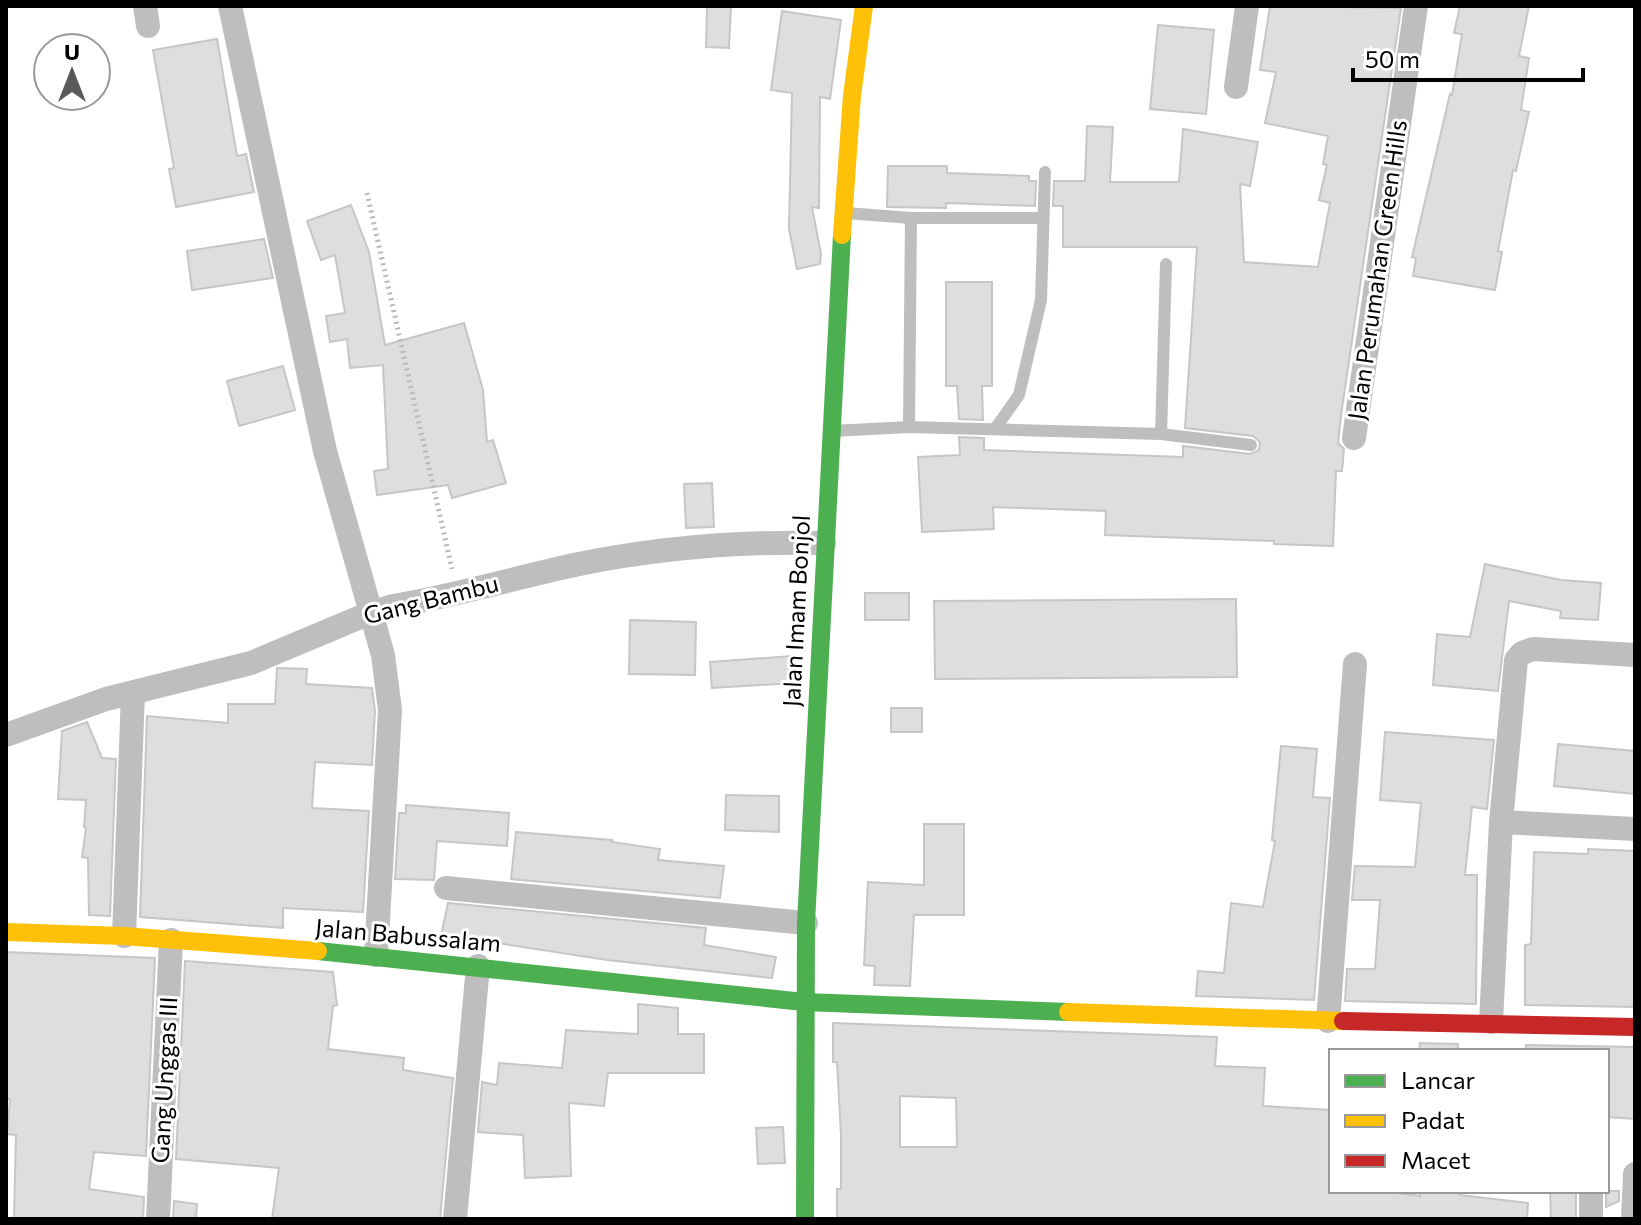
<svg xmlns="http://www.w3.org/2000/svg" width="1641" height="1225" font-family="Commissioner,sans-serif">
<rect width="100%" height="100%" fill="#fff"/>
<g fill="#dedede" stroke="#c6c6c6" stroke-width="2" fill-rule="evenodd">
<polygon points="707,6 731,6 729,48 706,47"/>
<polygon points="1270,6 1401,8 1342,408 1338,443 1344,449 1342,471 1336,471 1333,546 1274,544 1274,541 1105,535 1106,511 993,507 994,529 922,532 918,457 960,455 959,437 984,438 984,450 1183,457 1183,446 1250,454 1259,450 1260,442 1253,436 1185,428 1197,247 1063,247 1063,206 1053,206 1054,181 1085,181 1087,126 1113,127 1110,182 1179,182 1183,129 1258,142 1250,186 1240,184 1244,262 1318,267 1330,203 1319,200 1327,165 1323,164 1328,136 1265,123 1276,72 1260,70"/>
<polygon points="1460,6 1529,6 1519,56 1529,58 1521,110 1529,112 1516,171 1513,170 1498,251 1502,252 1495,290 1413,276 1416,258 1412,257 1450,94 1452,95 1462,34 1454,33"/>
<polygon points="782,11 841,20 830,99 820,97 819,208 812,207 821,254 820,264 797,269 789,229 792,93 771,90"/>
<polygon points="1158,25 1214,30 1206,114 1150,109"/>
<polygon points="217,39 237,156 246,154 254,192 176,207 169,169 174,168 153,50"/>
<polygon points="888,166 947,166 947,173 1029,176 1029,181 1036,181 1035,206 946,203 946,208 887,207"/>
<polygon points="351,205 369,252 385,345 464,323 483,390 487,442 493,440 506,483 452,498 448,485 377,495 374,471 388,469 383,365 350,368 347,339 330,342 326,316 345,313 335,255 321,260 307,221"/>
<polygon points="264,239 273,278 192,290 187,251"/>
<polygon points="946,282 992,282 992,386 982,386 983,420 959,419 957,386 946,386"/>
<polygon points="283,366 295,410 239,426 227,381"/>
<polygon points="712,483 714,527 686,528 684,484"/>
<polygon points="1485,564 1561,580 1601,583 1598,620 1560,618 1561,611 1509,601 1498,691 1433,685 1437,634 1470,637"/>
<rect x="865" y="593" width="44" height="27"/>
<polygon points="1236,599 1237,677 935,679 934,601"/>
<polygon points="630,620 696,622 695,675 629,674"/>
<polygon points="792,656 793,683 712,688 710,662"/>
<polygon points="277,668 307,669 306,684 372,688 375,711 372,765 315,762 312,808 369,811 363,912 283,908 283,928 140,917 147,716 228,723 228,704 275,704"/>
<rect x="891" y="708" width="31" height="24"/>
<polygon points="87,722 102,758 116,759 110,916 89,915 88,858 82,857 86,828 84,827 86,800 58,799 62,731"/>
<polygon points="1385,732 1494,740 1487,809 1472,807 1465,875 1477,875 1476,1004 1345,1001 1347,969 1375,969 1380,900 1352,900 1355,866 1415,867 1421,803 1380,800"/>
<polygon points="1558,744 1635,751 1635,794 1554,786"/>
<polygon points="1281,746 1317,749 1313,797 1330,798 1314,1000 1196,996 1198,971 1224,973 1231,903 1263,907 1275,841 1272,840"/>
<polygon points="726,795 779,796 779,832 725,830"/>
<polygon points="406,805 509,813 507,846 437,841 434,880 395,879 399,813 406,813"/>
<polygon points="924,824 964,824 964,915 914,915 910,986 874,985 875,966 864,965 868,882 924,885"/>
<polygon points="516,832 612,840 612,842 660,849 658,860 724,866 720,898 511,879"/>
<polygon points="1588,849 1635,851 1635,1007 1525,1005 1525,945 1531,944 1534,852 1588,854"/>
<polygon points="448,903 706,928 704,945 776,957 772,978 607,960 471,939 470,943 441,936"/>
<polygon points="6,952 155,958 146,1156 94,1152 89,1189 144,1197 143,1219 14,1219 16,1135 7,1134 10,1099 6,1099"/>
<polygon points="185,961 333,972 337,1005 333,1006 328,1049 404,1058 403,1070 453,1078 440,1219 272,1219 279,1168 176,1159"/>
<polygon points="638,1004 678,1008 678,1034 704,1034 704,1073 608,1073 604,1106 569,1103 571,1176 525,1178 523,1135 478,1132 482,1082 497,1085 499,1063 562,1068 566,1030 638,1034"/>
<path d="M 833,1023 L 1217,1037 L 1215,1066 L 1265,1068 L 1263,1106 L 1331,1110 L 1331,1191 L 1385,1191 L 1420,1196 L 1420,1191 L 1460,1191 L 1460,1195 L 1528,1203 L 1527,1219 L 837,1219 L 837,1189 L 841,1189 L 841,1135 L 837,1062 L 833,1062 ZM 900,1096 L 956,1098 L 957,1147 L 900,1147 Z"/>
<polygon points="1420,1043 1458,1044 1458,1051 1419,1051"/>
<polygon points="1526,1045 1635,1047 1635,1119 1607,1117 1607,1051 1526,1051"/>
<polygon points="783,1127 785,1163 758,1164 756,1128"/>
<polygon points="1550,1191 1576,1191 1576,1219 1551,1219"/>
<polygon points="1606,1191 1619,1191 1619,1201 1606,1207"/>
<polygon points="174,1201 197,1204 196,1219 173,1219"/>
</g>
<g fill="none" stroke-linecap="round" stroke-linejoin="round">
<polyline stroke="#b9b9b9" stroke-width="5" stroke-dasharray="2 4" stroke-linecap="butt" points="367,193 452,569"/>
<g stroke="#bebebe" stroke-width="12">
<polyline points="846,213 911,218 1043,218"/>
<polyline points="909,427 911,218"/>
<polyline points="995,429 1019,395 1041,300 1045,172"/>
<polyline points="832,431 909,427 1161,434 1166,264"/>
<polyline points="1161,434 1251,445"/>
</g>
<g stroke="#bebebe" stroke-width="24">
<polyline points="145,6 148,26"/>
<polyline points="230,6 325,451 383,655 390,710 376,955"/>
<polyline points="1236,87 1247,6"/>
<polyline points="1354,438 1416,6"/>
<path d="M 6,735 L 106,699 L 251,663 L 370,613 L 393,606 C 456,596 517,577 579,564 C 659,548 742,541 824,543"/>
<polyline points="1501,822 1635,829"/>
<polyline points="446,888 806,923"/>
<polyline points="124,936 133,693"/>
<polyline points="1328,1021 1355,664"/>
<polyline points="1491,1022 1501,822 1516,660 1522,653 1533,649 1635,655"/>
<polyline points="1591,1191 1591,1219"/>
<polyline points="158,1219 171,940"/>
<polyline points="455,1219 478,966"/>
<polyline points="1633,1219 1635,1174"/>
</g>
<g stroke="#4caf50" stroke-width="18">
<polyline points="318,951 804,1002 1068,1012"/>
<polyline points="805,1219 806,923 842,235"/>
</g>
<g stroke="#ffc107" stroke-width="18">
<polyline points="842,235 852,96 864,6"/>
<polyline points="6,932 124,936 318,951"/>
<polyline points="1068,1012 1343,1021"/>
</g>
<polyline stroke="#c62828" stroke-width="18" points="1343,1021 1635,1027"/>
</g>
<g text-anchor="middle" stroke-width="6" stroke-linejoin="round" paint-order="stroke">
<g font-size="24" fill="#000" stroke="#fff">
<text transform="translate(1378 270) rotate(-82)" y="8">Jalan Perumahan Green Hills</text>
<text transform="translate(431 600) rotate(-14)" y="8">Gang Bambu</text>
<text transform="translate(797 611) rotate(-87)" y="8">Jalan Imam Bonjol</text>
<text transform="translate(408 936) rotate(5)" y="8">Jalan Babussalam</text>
<text transform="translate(165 1080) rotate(-87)" y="8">Gang Unggas III</text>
</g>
</g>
<rect width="1641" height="1225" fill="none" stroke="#000000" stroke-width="16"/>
<rect x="1329" y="1049" width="280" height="144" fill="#ffffff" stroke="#999999" stroke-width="2"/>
<rect x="1345" y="1075" width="40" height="12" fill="#4caf50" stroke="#999999" stroke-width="2"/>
<text x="1401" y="1089" font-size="24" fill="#000000">Lancar</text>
<rect x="1345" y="1115" width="40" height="12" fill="#ffc107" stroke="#999999" stroke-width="2"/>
<text x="1401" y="1129" font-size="24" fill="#000000">Padat</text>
<rect x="1345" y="1155" width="40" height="12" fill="#c62828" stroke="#999999" stroke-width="2"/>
<text x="1401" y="1169" font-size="24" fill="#000000">Macet</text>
<g transform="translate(72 72)"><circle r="38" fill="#ffffff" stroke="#999999" stroke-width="2"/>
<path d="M0-6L14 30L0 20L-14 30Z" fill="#595959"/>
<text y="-12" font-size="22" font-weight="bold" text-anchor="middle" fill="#000000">U</text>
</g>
<path d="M1353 68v12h230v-12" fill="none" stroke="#000000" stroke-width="4"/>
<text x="1365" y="68" font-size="24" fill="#000000" stroke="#ffffff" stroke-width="6" paint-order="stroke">50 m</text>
</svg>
